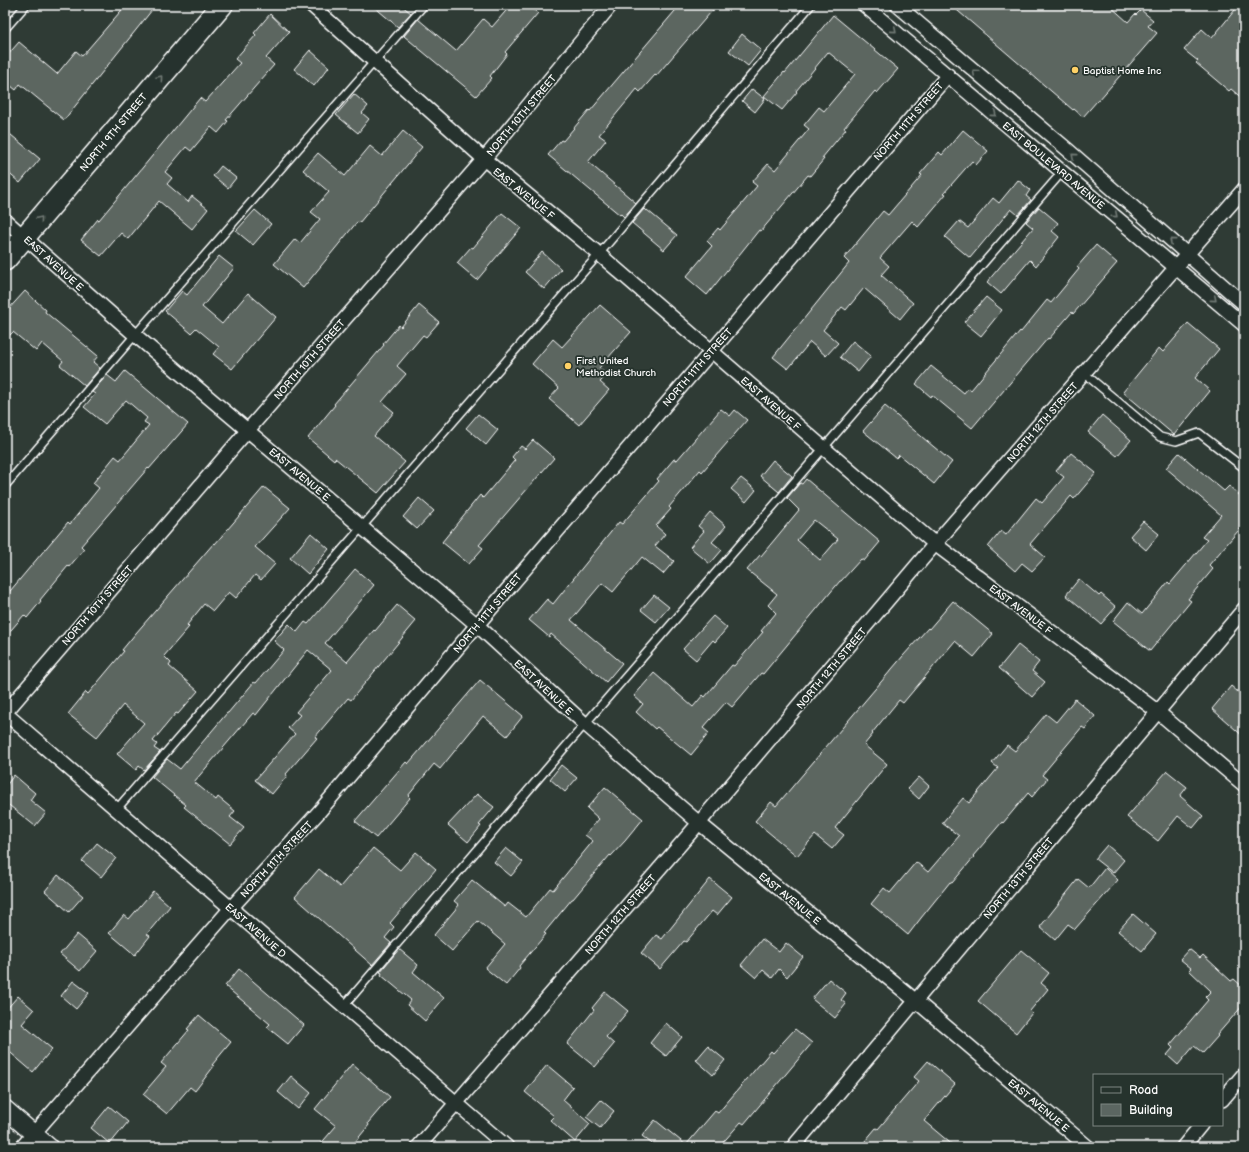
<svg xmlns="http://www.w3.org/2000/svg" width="1249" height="1152" font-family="'Balsamiq Sans',sans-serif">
<rect width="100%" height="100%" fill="#2f3b35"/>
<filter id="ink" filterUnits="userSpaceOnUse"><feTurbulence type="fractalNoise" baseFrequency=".025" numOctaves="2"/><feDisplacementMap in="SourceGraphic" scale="8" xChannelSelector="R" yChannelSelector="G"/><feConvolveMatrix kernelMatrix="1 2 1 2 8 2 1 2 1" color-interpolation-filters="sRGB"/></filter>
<g filter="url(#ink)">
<g fill="#5b6661" stroke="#fff" fill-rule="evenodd">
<polygon points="126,5 156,5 64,120 20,84 16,90 5,81 5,58 19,42 57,74 76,51 82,56"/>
<polygon points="372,5 401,5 411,13 398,27"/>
<polygon points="511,5 529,5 538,13 505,52 507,54 490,76 492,78 476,96 404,36 418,19 456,51 483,19 492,27"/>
<polygon points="680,5 717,5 656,76 655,75 640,92 637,89 599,135 606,140 588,162 636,203 624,217 621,214 620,215 548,155 561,140 563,141 589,110 590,111"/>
<polygon points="951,5 1109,5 1128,22 1135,14 1136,15 1141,10 1153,20 1148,26 1157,33 1099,100 1097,101 1083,117 1074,109 1073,110"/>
<polygon points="1239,5 1244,5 1244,100 1231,89 1229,91 1196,63 1198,61 1184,50 1202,29 1212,38"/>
<polygon points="270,14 289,32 266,58 274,65 226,120 228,121 218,133 211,127 191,151 186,147 165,172 172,178 167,184 188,202 192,196 208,209 192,229 159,201 128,239 121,233 101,256 81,240 98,219 99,220 129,184 200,98 205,102 240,63 235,59 256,35 254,33"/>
<polygon points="833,15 898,69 877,93 875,91 844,128 846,129 822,158 824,159 810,176 808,175 761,231 759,230 707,295 686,277 712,246 707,241 718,228 720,230 757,186 752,182 768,164 775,170 809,129 804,125 819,107 824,111 855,74 828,52 796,91 797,92 782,110 764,96 784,72 785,73"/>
<polygon points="742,34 761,50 748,66 729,51"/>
<polygon points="310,50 329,67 314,86 294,69"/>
<polygon points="752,89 765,99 755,112 742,101"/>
<polygon points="354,94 368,106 362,113 369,119 358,133 336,115"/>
<polygon points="5,130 40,159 20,183 5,170"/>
<polygon points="963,130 988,151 976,165 972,161 944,193 946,194 918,227 912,221 880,258 889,266 881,275 913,303 900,319 864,288 846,310 842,307 823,330 838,343 826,356 810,342 788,369 773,357 849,263 844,258 883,211 888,215 922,175 920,174 939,152 942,155"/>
<polygon points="403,131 422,147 359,223 357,222 303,288 274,264 295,239 300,243 320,219 311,212 329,192 303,170 318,153 345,176 370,146 382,156"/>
<polygon points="221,166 236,178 228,188 213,176"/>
<polygon points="1018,180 1030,190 1026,196 1031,200 1018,215 1011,209 970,258 945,237 959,221 968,228 993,198 999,203"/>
<polygon points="1039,207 1058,223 1052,231 1059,237 1036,266 1030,260 1001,294 987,282 1033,228 1026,222"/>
<polygon points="644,209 646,211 647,210 677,235 664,250 632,223"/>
<polygon points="255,210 271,224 253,245 236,231"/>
<polygon points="502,213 521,228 477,280 457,263 471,247 473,248"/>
<polygon points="1096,245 1117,263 1073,314 1072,312 1049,339 1048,338 972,428 932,395 931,397 916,384 931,366 964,393 968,388 971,390 1020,331 1021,332 1047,300 1051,303 1079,269 1077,267"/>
<polygon points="542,252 561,269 544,289 525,272"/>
<polygon points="219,256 234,268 202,307 222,324 248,293 276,317 232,369 213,354 219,347 196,328 191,333 165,311 182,291 187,295"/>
<polygon points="25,291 46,310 45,312 98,356 93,362 100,368 85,386 60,365 63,361 42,343 36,351 13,332 5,340 5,313"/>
<polygon points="986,297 1002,310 981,336 964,322"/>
<polygon points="419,305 439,322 426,337 423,335 397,366 406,374 382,402 394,412 374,436 405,462 378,493 335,458 334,460 308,438 335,405 334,404 384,345 383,344 399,325 401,327"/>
<polygon points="600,305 631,332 599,368 607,375 600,382 609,390 579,425 549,399 559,388 532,364 553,339 562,347"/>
<polygon points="1188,323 1219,349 1195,378 1210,391 1174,435 1123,392 1159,348 1163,352"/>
<polygon points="853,341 871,356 858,372 840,357"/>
<polygon points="125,371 188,424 149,469 148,468 81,546 84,549 69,567 68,566 40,600 41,601 27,618 24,615 5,637 5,597 68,522 70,524 99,488 93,483 115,456 120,460 149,425 144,422 147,418 126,400 105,424 84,407 95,394 92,392 107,375 116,382"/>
<polygon points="885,406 952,462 934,484 899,455 896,458 863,431"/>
<polygon points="721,409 730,416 735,410 747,420 702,472 700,470 669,507 671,509 656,526 665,534 655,546 674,561 663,574 642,557 613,592 602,583 571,620 622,663 606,682 551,634 549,637 529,620 547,599 553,604 619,522 622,524 659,481 657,479 674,459 677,460"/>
<polygon points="478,414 498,430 486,445 466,428"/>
<polygon points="1102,415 1131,440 1117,456 1088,432"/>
<polygon points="533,440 554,458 479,545 483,548 469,564 442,542 480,495 483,498 515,460 512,457 521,446 525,449"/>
<polygon points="1071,453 1096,473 1074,499 1071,496 1030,544 1045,557 1032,571 1022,563 1015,571 988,547 1001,531 1006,535 1036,498 1042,503 1064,477 1056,471"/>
<polygon points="1179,453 1224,491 1229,486 1244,499 1244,524 1209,565 1213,569 1188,599 1191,601 1150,651 1113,621 1128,602 1142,614 1168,582 1170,584 1207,540 1202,537 1221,515 1166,468"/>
<polygon points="773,460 792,476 779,492 760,476"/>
<polygon points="741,478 756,490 746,502 731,489"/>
<path d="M 806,479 L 880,542 L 864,561 L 861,559 L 841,581 L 840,581 L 763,674 L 761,673 L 732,707 L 726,702 L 703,728 L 709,733 L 691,755 L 657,727 L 655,729 L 636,712 L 643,704 L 634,696 L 654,673 L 693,707 L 703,695 L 705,697 L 732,665 L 734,666 L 763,632 L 761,631 L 776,613 L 768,605 L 777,594 L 747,570 L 760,555 L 761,556 L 799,510 L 787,498 L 800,483 L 802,484 ZM 814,520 L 838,539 L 820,560 L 797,540 Z"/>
<polygon points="264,487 290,508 255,547 275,564 261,580 255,575 236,598 229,592 213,611 204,604 187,625 189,627 164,656 171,663 169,666 198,691 178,714 176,713 153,741 157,744 154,748 160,752 144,770 139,766 136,770 117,754 144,723 123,705 97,737 68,714 86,692 88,694 124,651 122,650 136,633 214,543 215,544"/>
<polygon points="419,498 434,511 417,529 403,517"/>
<polygon points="710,512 726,526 712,542 722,550 710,564 690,547 704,531 698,526"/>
<polygon points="1143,521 1159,534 1146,550 1130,536"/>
<polygon points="311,533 329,549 308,574 290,558"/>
<polygon points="355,569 374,585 325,643 347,662 374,630 375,631 397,605 416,621 351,700 348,698 315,737 317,738 286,774 287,776 272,794 255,780 295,734 288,728 300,715 296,712 332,670 308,650 256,715 253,713 194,782 216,800 218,797 235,811 230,817 244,828 230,844 184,807 186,805 152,777 167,759 180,769 227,713 228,713 254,682 256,683 284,650 274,641 289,624 297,632 305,622 308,624"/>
<polygon points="1079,579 1099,596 1101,594 1116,607 1101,624 1066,595"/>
<polygon points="654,595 669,607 656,622 641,610"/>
<polygon points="953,601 993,634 974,657 955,641 903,703 899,700 872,733 873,734 864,745 887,764 835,828 844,835 832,849 815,835 797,856 755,821 771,802 776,806 903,656 928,628 929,629"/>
<polygon points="713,616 727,628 715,642 713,640 696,660 683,649"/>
<polygon points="1018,645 1039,662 1032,671 1045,682 1032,697 999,668"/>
<polygon points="480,680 523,716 507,736 483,716 440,769 434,764 408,796 410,798 376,838 355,821 406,762 408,764"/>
<polygon points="1231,686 1244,697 1244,737 1212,709"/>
<polygon points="1075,699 1095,716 1085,729 1082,727 1042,775 1047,779 1032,797 1028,793 1003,823 1002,822 973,856 974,857 952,883 950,882 921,918 908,935 871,904 884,888 890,893 916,862 928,872 959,836 942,823 963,798 969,803 998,768 992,763 1007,745 1015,751 1046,714 1056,722"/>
<polygon points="561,765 577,778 565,792 550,779"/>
<polygon points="1167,771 1187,787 1180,796 1203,816 1193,828 1178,816 1158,841 1127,817"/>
<polygon points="14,775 35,793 30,800 46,813 35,826 5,802 5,787"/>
<polygon points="919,777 929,786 919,799 908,789"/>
<polygon points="605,787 643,819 625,841 611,856 610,855 573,899 572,899 544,933 546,934 519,966 520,968 506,985 485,968 505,944 478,921 452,951 434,935 459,905 454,901 472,880 505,907 508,903 526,917 550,888 553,890 593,841 585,835 599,819 587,808"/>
<polygon points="477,794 494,807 479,825 481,826 468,842 448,825"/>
<polygon points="97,843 116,858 101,877 82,861"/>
<polygon points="1107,845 1124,860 1113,873 1095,859"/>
<polygon points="373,848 400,870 416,852 436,869 390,923 394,927 385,938 391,943 372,965 295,897 319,869 340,887"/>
<polygon points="506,848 523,862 511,876 494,862"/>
<polygon points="1105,868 1118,880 1075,929 1068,924 1055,940 1040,927 1078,879 1089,888"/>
<polygon points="58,875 83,896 69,912 45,891"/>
<polygon points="710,879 732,897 717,915 712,911 686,942 684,941 660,969 641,953 656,935 662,939"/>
<polygon points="153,891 170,906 147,934 150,936 135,955 109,933 124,915 129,919"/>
<polygon points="1133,914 1156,934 1142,951 1118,931"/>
<polygon points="77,934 97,951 80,971 60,954"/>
<polygon points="762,939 779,952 786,943 803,957 787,977 779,969 772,978 763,970 756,978 741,965"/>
<polygon points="399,949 418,965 413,972 444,998 425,1021 407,1005 411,1000 381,975 382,973 380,972"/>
<polygon points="1189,949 1200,958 1203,955 1231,981 1234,979 1244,988 1244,1004 1217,1035 1218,1036 1203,1053 1194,1046 1178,1065 1167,1055 1173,1048 1170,1045 1208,1000 1205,997 1211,991 1189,970 1191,968 1180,959"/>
<polygon points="1021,950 1049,973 1041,983 1048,989 1030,1011 1032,1013 1016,1033 978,1001"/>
<polygon points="239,969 304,1025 288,1044 267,1027 270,1024 225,986"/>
<polygon points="829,979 846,993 841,1000 846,1004 835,1018 812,999"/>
<polygon points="73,981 89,993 76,1009 61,996"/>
<polygon points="605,992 628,1011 606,1037 614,1044 595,1067 567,1044 594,1010 592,1008"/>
<polygon points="18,996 34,1010 22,1024 52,1049 33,1072 5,1048 5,1011"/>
<polygon points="199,1015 231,1042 212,1065 214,1066 195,1091 190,1087 167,1114 143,1094 166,1067 161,1063 189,1030 187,1029"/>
<polygon points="666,1023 682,1037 666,1056 650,1043"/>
<polygon points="795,1029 812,1043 744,1124 741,1122 719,1147 656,1147 642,1136 655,1120 686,1145 715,1111 718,1113 771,1051 773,1053"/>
<polygon points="708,1046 725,1060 713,1075 696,1060"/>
<polygon points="928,1061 955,1084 924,1121 955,1147 860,1147 876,1128 878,1129 919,1081 914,1077"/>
<polygon points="352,1064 390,1097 368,1123 369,1125 351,1147 318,1147 336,1126 315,1109"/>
<polygon points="547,1065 573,1087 563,1100 590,1124 575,1142 550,1120 554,1116 525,1092"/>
<polygon points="291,1076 311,1093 298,1109 278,1092"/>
<polygon points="601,1100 614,1111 600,1128 586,1117"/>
<polygon points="109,1106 128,1122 110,1144 91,1128"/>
</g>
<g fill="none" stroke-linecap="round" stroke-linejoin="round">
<g stroke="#fff" stroke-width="10">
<g id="service">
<polyline points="5,29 26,5"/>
<polyline points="1084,373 1160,437 1176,441 1199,433 1244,468"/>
<polyline points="5,486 135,335 424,5"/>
<polyline points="116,810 599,254 811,5"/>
<polyline points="344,1006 585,724 1063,171"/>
</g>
</g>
<g stroke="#fff" stroke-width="16">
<g id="minor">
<polyline points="311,5 484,159 599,254 935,544 1158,712 1244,785"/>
<polyline points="864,5 1244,325"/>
<polyline points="897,5 1068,150 1244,304"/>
<polyline points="5,220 135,335 477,625 585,724 699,823 916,1001 1088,1147"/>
<polyline points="5,713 248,430 484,159 611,5"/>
<polyline points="5,713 507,1147"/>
<polyline points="1222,1100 1244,1074"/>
<polyline points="22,1147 231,908 318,813 477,625 948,75"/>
<polyline points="418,1147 699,823 935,544 1244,189"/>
<polyline points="793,1147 1244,609"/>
<polyline points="1183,1147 1201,1125"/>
</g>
</g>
<g stroke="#fff" stroke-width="20">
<polyline id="tertiary" points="5,1109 49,1147"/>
</g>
<g stroke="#fff" stroke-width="24">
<polyline id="primary" points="5,260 222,5"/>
</g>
<use href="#service" stroke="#26332d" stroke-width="7"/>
<use href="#minor" stroke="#26332d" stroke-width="13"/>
<use href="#tertiary" stroke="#26332d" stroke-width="17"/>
<use href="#primary" stroke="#26332d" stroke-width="21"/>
</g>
<defs><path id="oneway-chevron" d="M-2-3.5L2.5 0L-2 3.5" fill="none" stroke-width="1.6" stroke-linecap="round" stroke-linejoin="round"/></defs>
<g stroke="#727a76">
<use href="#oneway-chevron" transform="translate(894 30) rotate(40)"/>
<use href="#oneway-chevron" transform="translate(975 72) rotate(-140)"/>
<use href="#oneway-chevron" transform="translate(160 78) rotate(-50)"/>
<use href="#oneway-chevron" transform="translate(994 114) rotate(40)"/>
<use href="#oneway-chevron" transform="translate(1074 156) rotate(-139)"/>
<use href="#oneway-chevron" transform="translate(1115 215) rotate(40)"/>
<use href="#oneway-chevron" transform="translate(40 219) rotate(-50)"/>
<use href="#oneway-chevron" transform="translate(1172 241) rotate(-139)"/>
<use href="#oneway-chevron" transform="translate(1214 299) rotate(40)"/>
</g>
</g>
<g fill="#ffd166" stroke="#26332d" stroke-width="1.5">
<circle cx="1075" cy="70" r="4"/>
<circle cx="568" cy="366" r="4"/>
</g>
<g text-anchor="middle" stroke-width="3.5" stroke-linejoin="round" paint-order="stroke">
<g font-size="10" fill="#fff" stroke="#26332d" text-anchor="start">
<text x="1083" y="74">Baptist Home Inc</text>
<text x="576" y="364">First United<tspan x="576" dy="12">Methodist Church</tspan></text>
</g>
<g font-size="10" fill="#fff" stroke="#26332d">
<text transform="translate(521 115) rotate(-50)" y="4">NORTH 10TH STREET</text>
<text transform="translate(908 121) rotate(-49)" y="4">NORTH 11TH STREET</text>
<text transform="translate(113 132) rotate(-50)" y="4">NORTH 9TH STREET</text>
<text transform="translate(1054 165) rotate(40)" y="4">EAST BOULEVARD AVENUE</text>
<text transform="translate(524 193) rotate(39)" y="4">EAST AVENUE F</text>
<text transform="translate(54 263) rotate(42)" y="4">EAST AVENUE E</text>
<text transform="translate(309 359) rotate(-49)" y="4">NORTH 10TH STREET</text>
<text transform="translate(697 367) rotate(-49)" y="4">NORTH 11TH STREET</text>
<text transform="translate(771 403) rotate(41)" y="4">EAST AVENUE F</text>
<text transform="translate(1042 422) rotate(-49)" y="4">NORTH 12TH STREET</text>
<text transform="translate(300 474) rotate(40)" y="4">EAST AVENUE E</text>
<text transform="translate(97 605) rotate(-49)" y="4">NORTH 10TH STREET</text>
<text transform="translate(1021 609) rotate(37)" y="4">EAST AVENUE F</text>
<text transform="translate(487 613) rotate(-50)" y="4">NORTH 11TH STREET</text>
<text transform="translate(831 668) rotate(-50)" y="4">NORTH 12TH STREET</text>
<text transform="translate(544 687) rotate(43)" y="4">EAST AVENUE E</text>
<text transform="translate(276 859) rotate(-47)" y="4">NORTH 11TH STREET</text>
<text transform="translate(1018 878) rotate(-50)" y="4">NORTH 13TH STREET</text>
<text transform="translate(790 898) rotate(39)" y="4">EAST AVENUE E</text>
<text transform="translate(620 914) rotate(-49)" y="4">NORTH 12TH STREET</text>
<text transform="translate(256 930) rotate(41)" y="4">EAST AVENUE D</text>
<text transform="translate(1039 1105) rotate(40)" y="4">EAST AVENUE E</text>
</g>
</g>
<rect width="1249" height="1152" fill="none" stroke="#26332d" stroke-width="20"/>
<rect x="10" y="10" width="1229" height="1132" fill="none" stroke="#fff" stroke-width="1.5" filter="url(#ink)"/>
<rect x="1093" y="1074" width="130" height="52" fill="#26332d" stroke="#7d8581"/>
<rect x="1101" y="1087" width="20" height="6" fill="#26332d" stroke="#7d8581"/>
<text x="1129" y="1094" font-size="12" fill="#ffffff">Road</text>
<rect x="1101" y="1104" width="20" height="12" fill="#5b6661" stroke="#7d8581"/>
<text x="1129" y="1114" font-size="12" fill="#ffffff">Building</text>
</svg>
